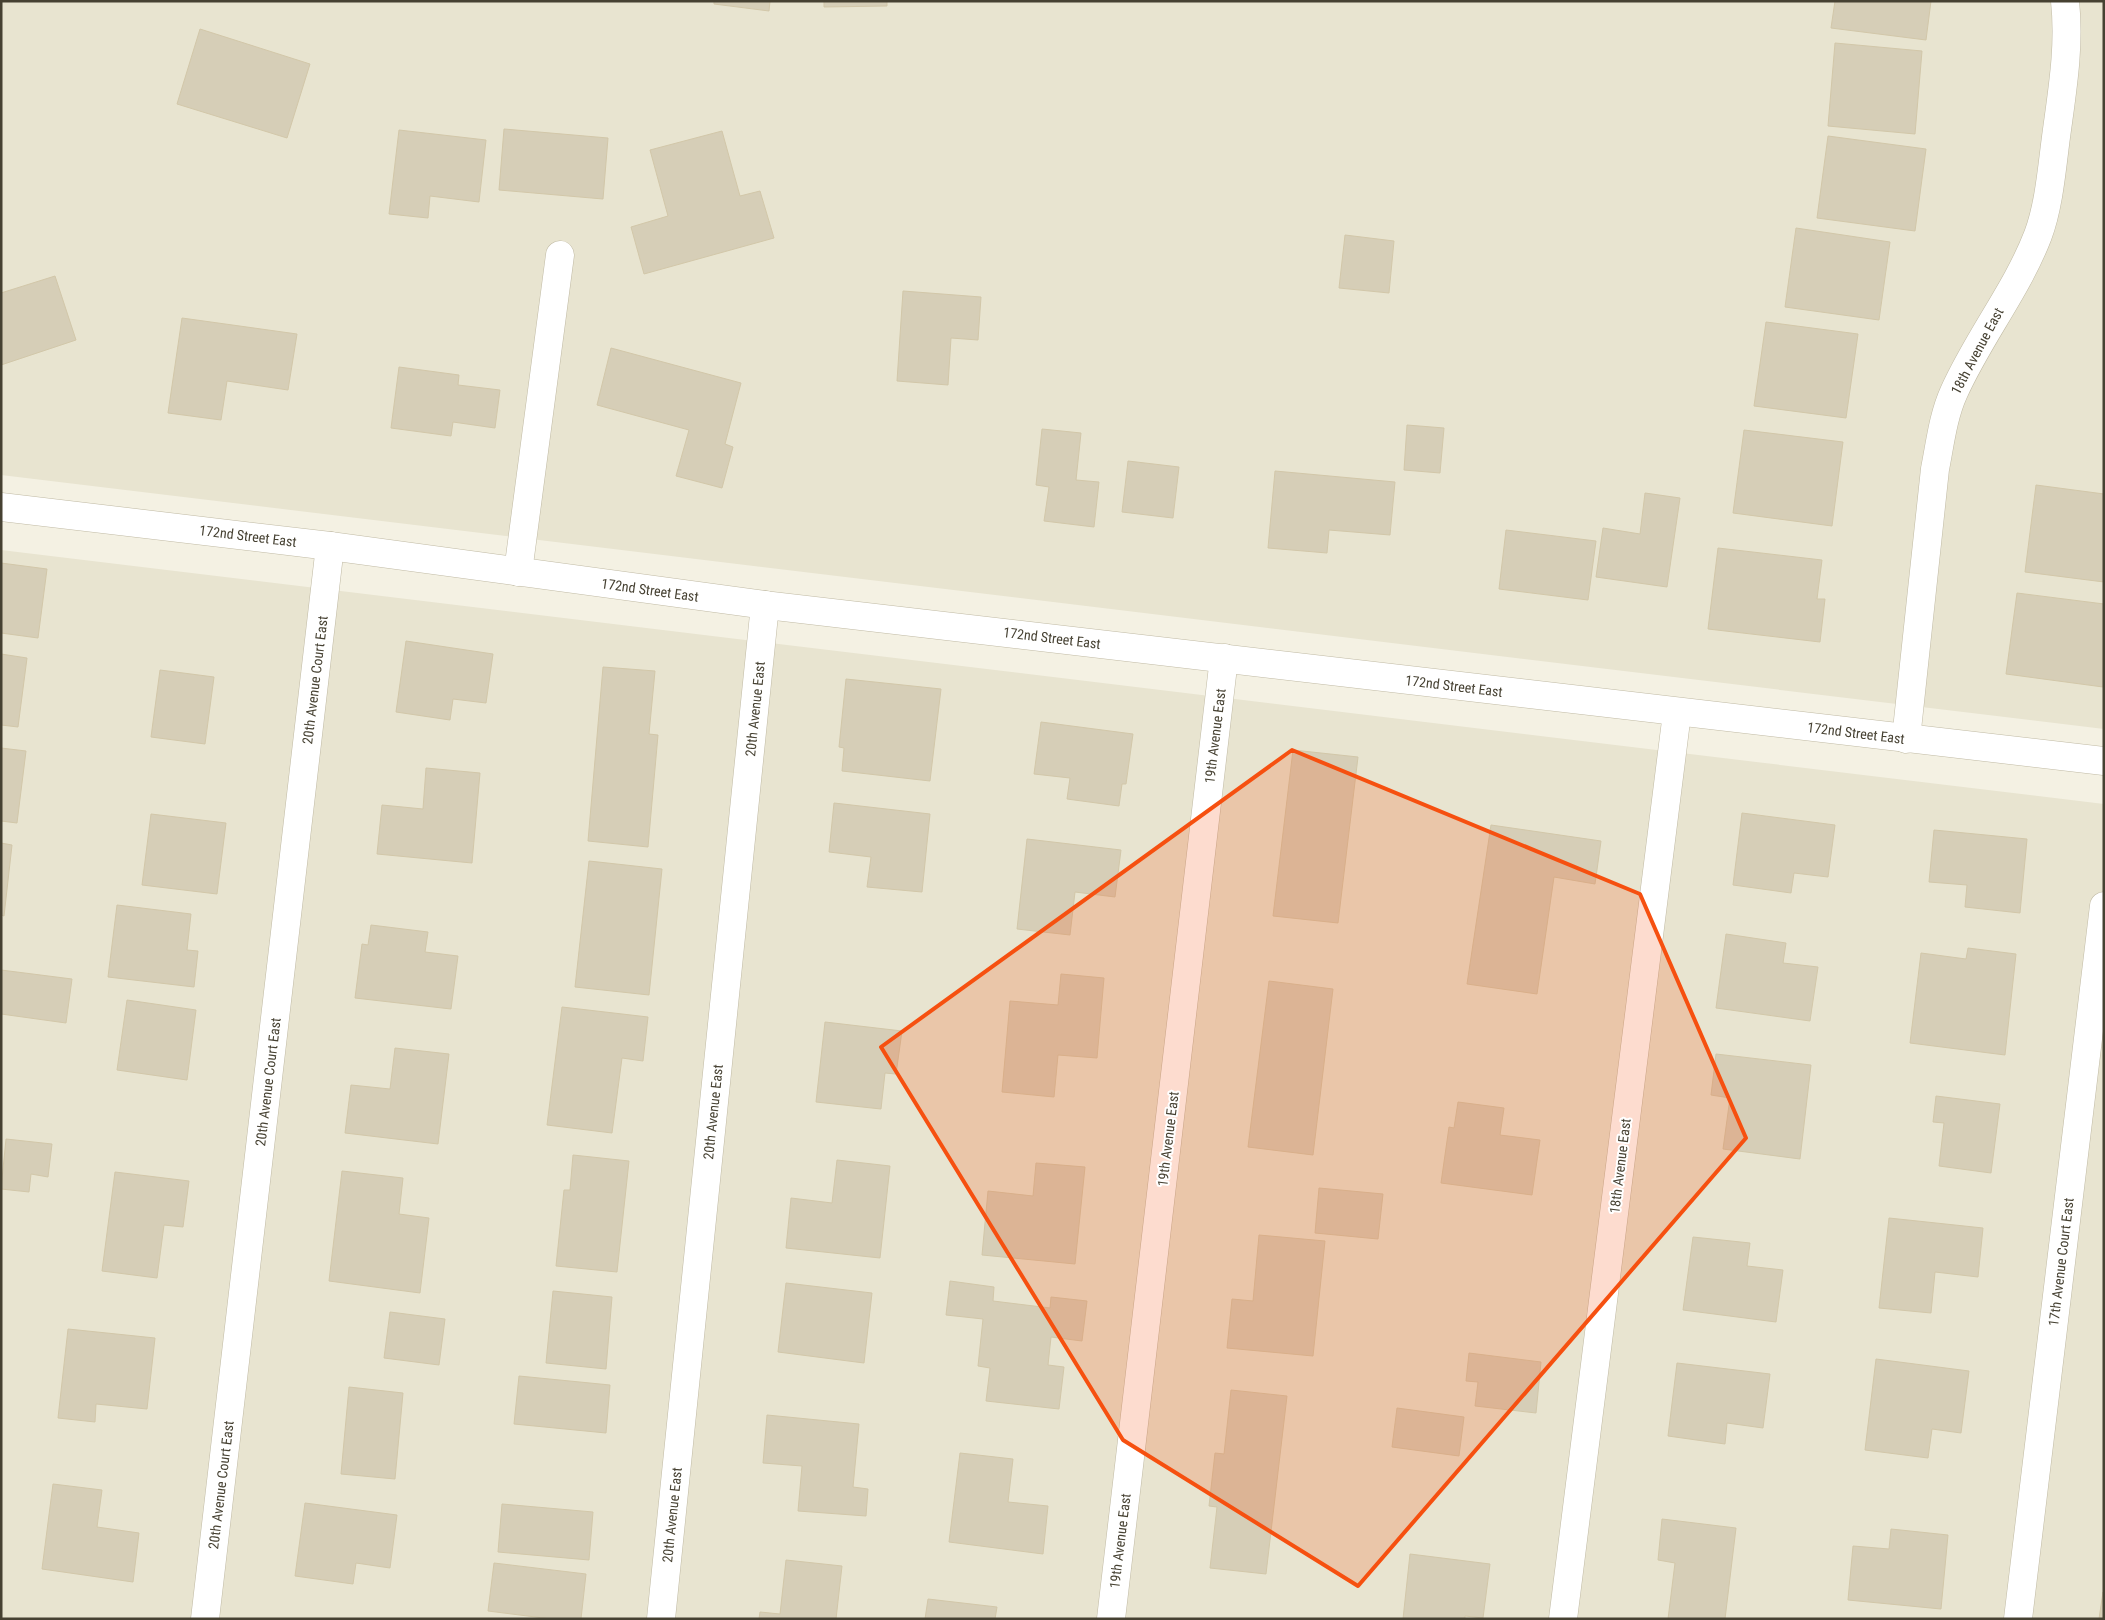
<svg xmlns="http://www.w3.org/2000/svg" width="2105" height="1620" font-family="'Roboto Condensed',sans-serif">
<rect width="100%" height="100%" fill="#f4f1e3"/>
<g fill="#e8e4d0">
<polygon points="1,1 2104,1 2104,729 1,475"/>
<polygon points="1,550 2104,804 2104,1619 1,1619"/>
</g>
<g fill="#d6ceb7" stroke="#d2c7a9">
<polygon points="714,1 770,1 769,11 714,4"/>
<polygon points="824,1 887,1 887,6 824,7"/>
<polygon points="1835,1 1931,1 1926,40 1831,28"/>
<polygon points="200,29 310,64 287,138 177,104"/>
<polygon points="1835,43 1922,51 1915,134 1828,126"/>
<polygon points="504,129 608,138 603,199 499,190"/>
<polygon points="399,130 486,140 479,202 430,196 428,218 389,214"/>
<polygon points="722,131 740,196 760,191 774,238 644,274 631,227 668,216 650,150"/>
<polygon points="1828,136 1926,149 1915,231 1817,218"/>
<polygon points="1796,228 1890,242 1879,320 1785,307"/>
<polygon points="1345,235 1394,241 1389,293 1339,288"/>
<polygon points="55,276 76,340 1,365 1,293"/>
<polygon points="903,291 981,297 978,340 951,338 948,385 897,381"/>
<polygon points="182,318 297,334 288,390 227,381 221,420 168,413"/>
<polygon points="1766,322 1858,334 1846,418 1754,406"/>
<polygon points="611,348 741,383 725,444 733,447 722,488 676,476 689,430 597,405"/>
<polygon points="399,367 459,375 458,385 500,390 495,428 453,422 451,436 391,428"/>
<polygon points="1407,425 1444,428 1440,473 1404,470"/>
<polygon points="1042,429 1081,433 1076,480 1099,482 1094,527 1044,521 1049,487 1036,485"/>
<polygon points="1744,430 1843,442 1832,526 1733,513"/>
<polygon points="1128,461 1179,467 1173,518 1122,512"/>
<polygon points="1275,471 1395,482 1390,535 1329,530 1327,553 1268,548"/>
<polygon points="2036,485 2104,494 2104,582 2025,572"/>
<polygon points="1645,493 1680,498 1667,587 1596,577 1603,528 1640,534"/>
<polygon points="1506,530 1596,541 1588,600 1499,589"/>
<polygon points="1718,548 1822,560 1817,599 1825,599 1820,642 1708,629"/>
<polygon points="1,563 47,569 38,638 1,633"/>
<polygon points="2017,593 2104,604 2103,687 2006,674"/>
<polygon points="406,641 493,654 486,703 453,699 450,720 396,712"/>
<polygon points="1,654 27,658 18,727 1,725"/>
<polygon points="603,667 655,671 649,734 658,735 648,847 588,841"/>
<polygon points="160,670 214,677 205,744 151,737"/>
<polygon points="846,679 941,689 930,781 842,771 844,748 839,747"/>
<polygon points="1041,722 1133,734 1126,784 1122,784 1119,806 1067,799 1070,778 1034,774"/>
<polygon points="1,748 26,751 17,823 1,821"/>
<polygon points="1293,750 1358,757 1338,923 1273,916"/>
<polygon points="426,768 480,773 472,863 377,854 382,805 423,809"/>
<polygon points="834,803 930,814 922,892 867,887 871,857 829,852"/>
<polygon points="1742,813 1835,825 1828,877 1794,873 1791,893 1733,885"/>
<polygon points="151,814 226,823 217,894 142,885"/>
<polygon points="1491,825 1601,841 1595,884 1554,877 1537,994 1467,984"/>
<polygon points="1934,830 2027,839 2020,913 1965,907 1967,885 1929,882"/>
<polygon points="1027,839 1121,850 1115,897 1075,892 1070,935 1017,929"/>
<polygon points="1,843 12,845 4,916 1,915"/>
<polygon points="589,861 662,869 649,995 575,987"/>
<polygon points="117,905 191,914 187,950 198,951 194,987 108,977"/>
<polygon points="371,925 428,932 425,952 458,956 451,1009 355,998 362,944 368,945"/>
<polygon points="1726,934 1786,943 1783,963 1818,967 1810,1021 1716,1008"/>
<polygon points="1968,948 2016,954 2005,1055 1910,1043 1921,953 1966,959"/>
<polygon points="1,970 72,979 66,1023 1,1014"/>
<polygon points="1061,974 1104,978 1097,1058 1058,1055 1054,1097 1002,1092 1010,1001 1058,1005"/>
<polygon points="1269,981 1333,989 1313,1155 1248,1147"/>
<polygon points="127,1000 196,1010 187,1080 117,1070"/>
<polygon points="562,1007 648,1017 643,1061 622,1058 612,1133 547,1125"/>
<polygon points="825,1022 902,1031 896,1074 885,1073 881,1109 816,1102"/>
<polygon points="395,1048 449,1054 438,1144 345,1133 351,1085 390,1089"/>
<polygon points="1716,1054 1811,1065 1800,1159 1723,1149 1730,1098 1711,1095"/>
<polygon points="1936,1096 2000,1104 1991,1173 1939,1166 1944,1123 1933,1122"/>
<polygon points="1458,1102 1504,1108 1500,1135 1540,1140 1532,1195 1441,1183 1449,1127 1454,1128"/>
<polygon points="6,1139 52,1144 48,1177 31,1174 29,1192 1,1189"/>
<polygon points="573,1155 629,1161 617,1272 556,1266 564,1190 570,1190"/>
<polygon points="837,1160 890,1166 880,1258 786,1248 791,1198 832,1203"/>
<polygon points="1036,1163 1085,1167 1075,1264 982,1255 988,1191 1033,1196"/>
<polygon points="342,1171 403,1178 399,1214 429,1218 420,1293 329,1281"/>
<polygon points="115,1172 189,1181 183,1227 164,1225 157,1278 102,1271"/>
<polygon points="1319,1188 1383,1194 1378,1239 1315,1233"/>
<polygon points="1889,1218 1983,1228 1978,1277 1935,1272 1931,1313 1879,1308"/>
<polygon points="1259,1235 1325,1241 1313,1356 1227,1348 1232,1299 1253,1301"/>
<polygon points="1693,1237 1750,1243 1747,1266 1783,1270 1776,1322 1683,1310"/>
<polygon points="950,1281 994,1287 993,1301 1050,1308 1051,1297 1087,1301 1082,1341 1051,1337 1048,1365 1064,1367 1059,1409 986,1401 990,1368 978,1366 983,1319 946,1315"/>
<polygon points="786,1283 872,1293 864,1363 778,1352"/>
<polygon points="553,1291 612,1297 606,1369 546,1363"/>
<polygon points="390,1312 445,1319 439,1365 384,1358"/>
<polygon points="68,1329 155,1338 147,1409 96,1404 95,1422 58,1418"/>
<polygon points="1469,1353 1541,1362 1536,1413 1475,1406 1478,1382 1466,1381"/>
<polygon points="1876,1359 1969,1371 1961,1433 1932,1429 1928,1458 1865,1450"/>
<polygon points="1677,1363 1770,1374 1763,1428 1727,1423 1725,1444 1668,1436"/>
<polygon points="519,1376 610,1385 606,1433 514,1424"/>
<polygon points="349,1387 403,1393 395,1479 341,1474"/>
<polygon points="1231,1390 1287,1396 1266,1574 1210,1568 1217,1507 1209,1506 1215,1453 1224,1454"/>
<polygon points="1397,1408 1464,1417 1459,1456 1392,1447"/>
<polygon points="767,1415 859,1424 853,1487 868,1489 866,1516 798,1511 802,1466 763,1463"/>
<polygon points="960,1453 1013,1459 1008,1502 1048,1506 1043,1554 949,1542"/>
<polygon points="53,1484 102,1490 97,1527 139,1533 133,1582 42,1569"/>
<polygon points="305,1503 397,1515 390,1568 356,1563 353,1584 295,1576"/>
<polygon points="502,1504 593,1512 589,1560 498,1552"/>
<polygon points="1662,1519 1736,1528 1725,1619 1668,1619 1675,1563 1658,1560"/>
<polygon points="1891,1529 1948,1535 1941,1609 1848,1600 1853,1546 1889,1549"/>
<polygon points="1410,1554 1490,1564 1483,1618 1465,1616 1465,1619 1403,1619"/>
<polygon points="786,1560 842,1566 836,1619 759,1619 760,1612 780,1614"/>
<polygon points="494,1563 586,1574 581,1619 551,1619 488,1611"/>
<polygon points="2103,1592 2104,1619 2099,1619"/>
<polygon points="928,1599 997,1607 995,1619 925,1619"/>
</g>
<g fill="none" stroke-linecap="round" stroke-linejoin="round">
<g stroke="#c0baa4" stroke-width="29">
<g id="minor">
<polyline points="1,507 330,546 765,605 2104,761"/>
<polyline points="518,572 560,255"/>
<path d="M 1906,739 L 1935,469 C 1940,444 1943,416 1954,392 C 1978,338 2017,290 2038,235 C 2049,206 2052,167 2056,137 C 2062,92 2070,47 2065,1"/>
<polyline points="205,1619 330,546"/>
<polyline points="661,1619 765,605"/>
<polyline points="1111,1619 1224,658"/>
<polyline points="1563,1619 1677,713"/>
<polyline points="2018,1619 2104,906"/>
</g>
</g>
<use href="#minor" stroke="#fff" stroke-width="28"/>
</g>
<path fill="#f65010" fill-opacity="0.2" stroke="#f65010" stroke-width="4" stroke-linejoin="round" d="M 1292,750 L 1640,894 L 1746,1138 L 1358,1586 L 1123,1440 L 881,1047 Z"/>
<g text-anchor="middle" stroke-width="4" stroke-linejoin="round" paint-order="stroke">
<g font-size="14" fill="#464132" stroke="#fff">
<text transform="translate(1977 351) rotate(-62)" y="5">18th Avenue East</text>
<text transform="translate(248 536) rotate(7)" y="5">172nd Street East</text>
<text transform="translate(650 590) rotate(8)" y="5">172nd Street East</text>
<text transform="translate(1052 638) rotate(7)" y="5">172nd Street East</text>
<text transform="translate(315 680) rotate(-83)" y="5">20th Avenue Court East</text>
<text transform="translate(1454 686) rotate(7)" y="5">172nd Street East</text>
<text transform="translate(755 709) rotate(-84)" y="5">20th Avenue East</text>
<text transform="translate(1856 733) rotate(7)" y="5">172nd Street East</text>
<text transform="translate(1215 736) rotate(-83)" y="5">19th Avenue East</text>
<text transform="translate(268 1082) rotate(-83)" y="5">20th Avenue Court East</text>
<text transform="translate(713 1112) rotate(-84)" y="5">20th Avenue East</text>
<text transform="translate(1168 1139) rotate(-83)" y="5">19th Avenue East</text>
<text transform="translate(1620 1166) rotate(-83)" y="5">18th Avenue East</text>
<text transform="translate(2061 1262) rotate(-83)" y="5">17th Avenue Court East</text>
<text transform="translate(221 1485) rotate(-83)" y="5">20th Avenue Court East</text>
<text transform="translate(672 1515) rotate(-84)" y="5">20th Avenue East</text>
<text transform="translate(1120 1541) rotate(-83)" y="5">19th Avenue East</text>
</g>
</g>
<rect width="2105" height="1620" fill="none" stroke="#464132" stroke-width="5"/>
</svg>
